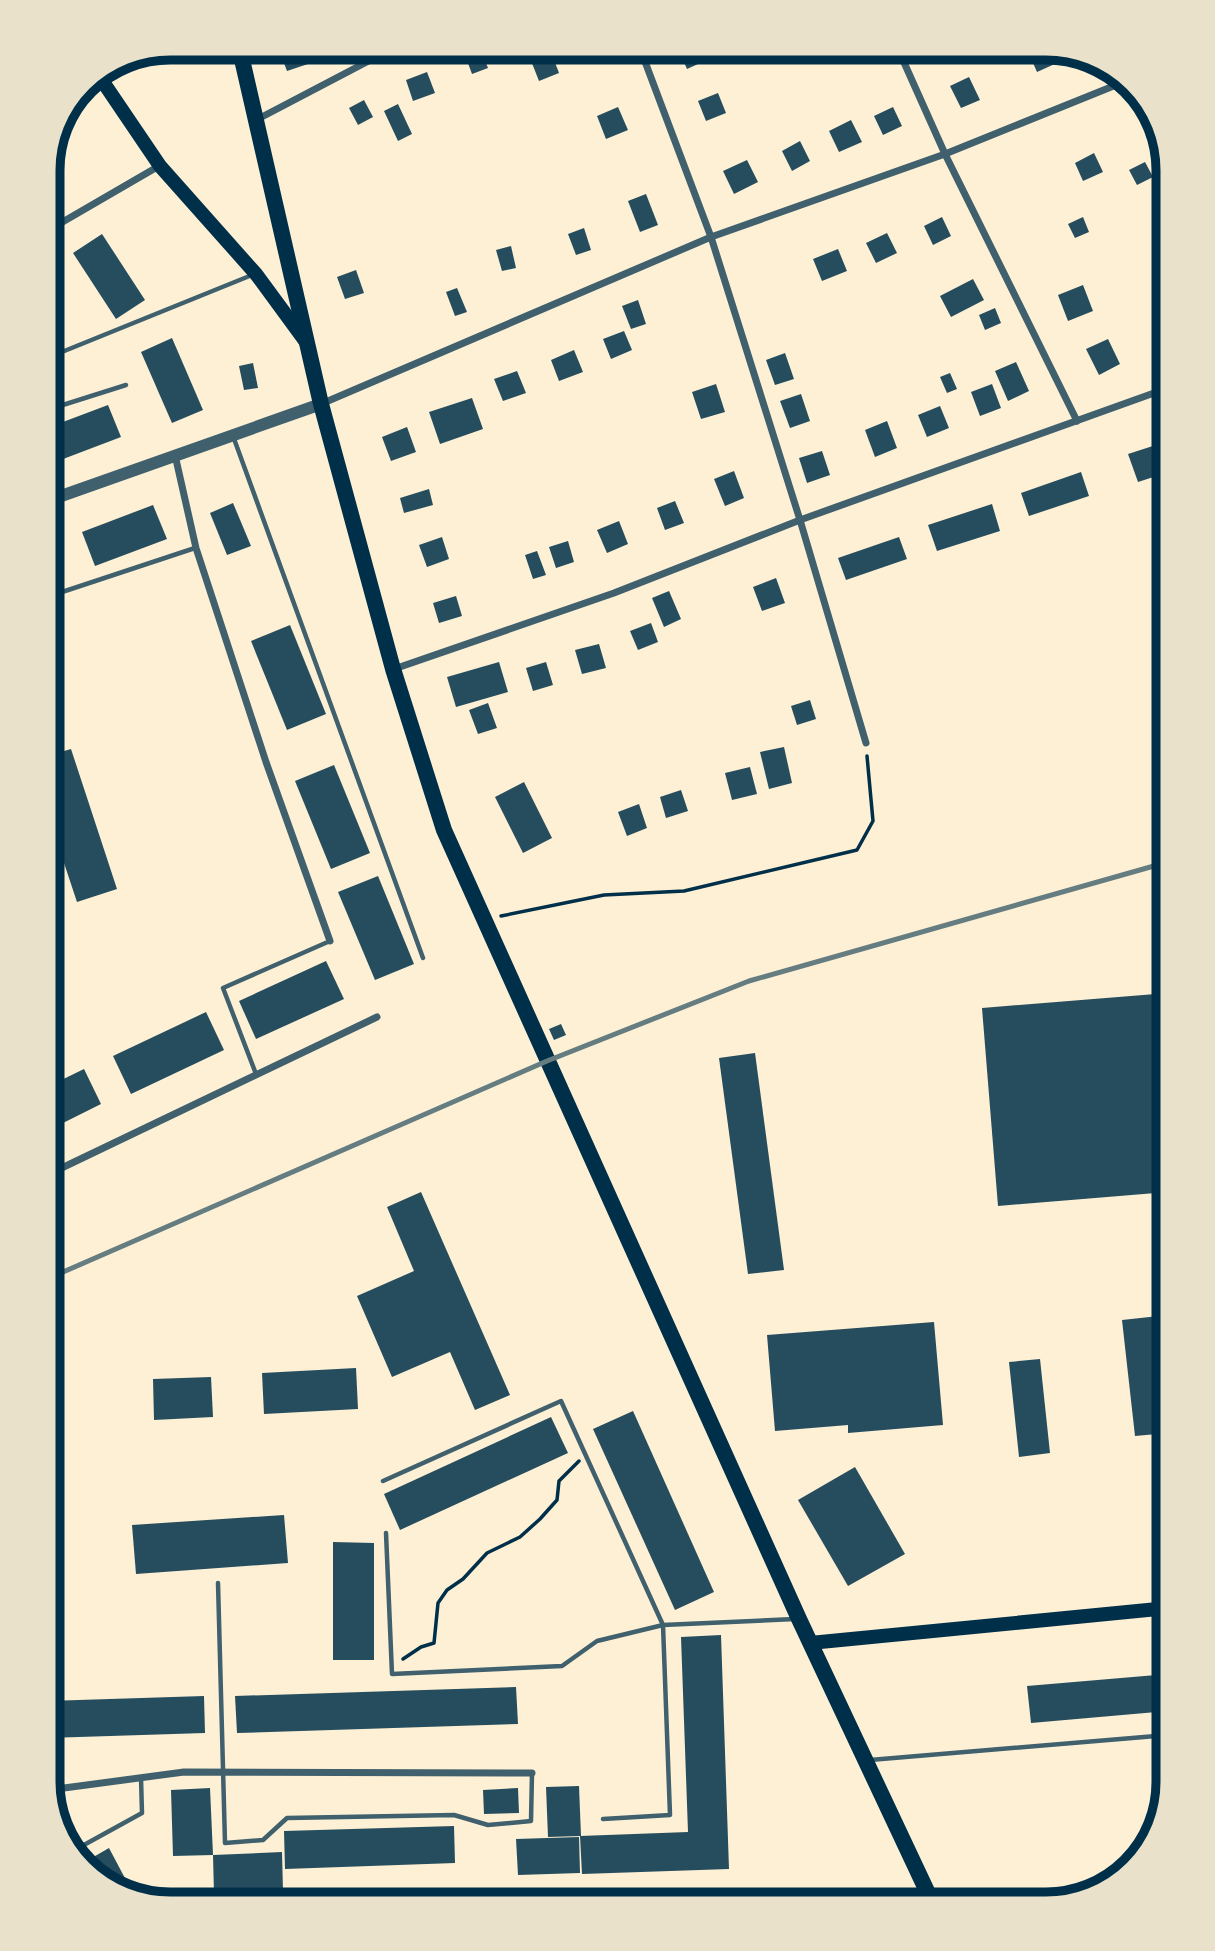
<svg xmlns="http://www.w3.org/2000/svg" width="1215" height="1951" font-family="Mulish,sans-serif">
<rect width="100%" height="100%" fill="#fdf0d5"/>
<g fill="#264d5e">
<polygon points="1049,48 1057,63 1037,72 1030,56"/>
<polygon points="679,51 703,51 707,60 687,69"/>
<polygon points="551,52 559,73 539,81 528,53"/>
<polygon points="469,53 482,53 488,68 472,74 465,55"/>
<polygon points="281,55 311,55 314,62 287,71"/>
<polygon points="427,72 435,93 413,101 406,80"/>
<polygon points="969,77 980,100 961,108 950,86"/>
<polygon points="718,93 726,113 706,121 698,101"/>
<polygon points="364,100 373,117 358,125 349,108"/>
<polygon points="398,104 412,134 398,141 384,111"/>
<polygon points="618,107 628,130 606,139 597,116"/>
<polygon points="893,107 902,126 883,135 874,116"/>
<polygon points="851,120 862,142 839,152 829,131"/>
<polygon points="800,141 810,161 792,171 782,151"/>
<polygon points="1094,153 1103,172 1083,181 1075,163"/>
<polygon points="747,160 758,182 734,194 723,171"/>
<polygon points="1145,162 1153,177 1137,185 1129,170"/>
<polygon points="646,194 658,225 640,232 628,201"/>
<polygon points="942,217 951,236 933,245 924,226"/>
<polygon points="1083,217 1089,232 1075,238 1068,224"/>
<polygon points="584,228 591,250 576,255 568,234"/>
<polygon points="887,233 897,253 876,263 866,243"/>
<polygon points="102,234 145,300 116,319 73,253"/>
<polygon points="511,246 516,268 502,271 496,250"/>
<polygon points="838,249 847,271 822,281 813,259"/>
<polygon points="356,270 364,293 345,299 337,277"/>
<polygon points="973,279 984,300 951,317 940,296"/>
<polygon points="1083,285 1093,311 1068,321 1058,295"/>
<polygon points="457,288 467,312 455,316 446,292"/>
<polygon points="638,300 646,324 631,329 622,306"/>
<polygon points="995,308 1001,323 985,330 979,315"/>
<polygon points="624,331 632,350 611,359 603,339"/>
<polygon points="172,338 203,410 172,423 141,352"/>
<polygon points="1108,339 1120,364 1099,375 1086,349"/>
<polygon points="574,350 583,372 559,381 551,360"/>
<polygon points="785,353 794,379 775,385 766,360"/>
<polygon points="1016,362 1029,391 1008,401 995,371"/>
<polygon points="253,363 258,388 244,390 239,366"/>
<polygon points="517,371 526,393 503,401 494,379"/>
<polygon points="950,373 957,389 947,393 940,377"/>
<polygon points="716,384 725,412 701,419 692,392"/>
<polygon points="992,384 1001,408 980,416 971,392"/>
<polygon points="801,394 810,421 790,428 780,401"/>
<polygon points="472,398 483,429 440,444 429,412"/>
<polygon points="108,405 121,437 50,464 47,457 47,428"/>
<polygon points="940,406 949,428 927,437 918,415"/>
<polygon points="887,421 897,448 875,457 865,430"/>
<polygon points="407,427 416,452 391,461 382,437"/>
<polygon points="1156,445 1166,473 1138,482 1128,454"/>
<polygon points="822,451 830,475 807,483 799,458"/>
<polygon points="734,471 744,498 725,506 714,479"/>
<polygon points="1081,472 1089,496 1029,516 1021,493"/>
<polygon points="429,489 433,505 404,513 400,498"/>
<polygon points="675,501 684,523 665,530 657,508"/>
<polygon points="233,503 251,546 227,555 210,513"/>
<polygon points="992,504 1000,531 937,551 928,525"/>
<polygon points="153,505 167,539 95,566 82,532"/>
<polygon points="619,521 628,544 607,553 597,530"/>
<polygon points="442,537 449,559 427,567 419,545"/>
<polygon points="899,537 907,559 846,580 838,558"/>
<polygon points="568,541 574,562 556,568 549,547"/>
<polygon points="537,551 546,575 533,579 525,555"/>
<polygon points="776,578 785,603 762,611 753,587"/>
<polygon points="669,591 681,619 664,627 652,598"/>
<polygon points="456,596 462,616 439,623 433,603"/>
<polygon points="651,623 658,642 638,650 630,631"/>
<polygon points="290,625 326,714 287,730 251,641"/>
<polygon points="599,644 606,668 582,674 575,650"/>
<polygon points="499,662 508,692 456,707 447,677"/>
<polygon points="546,662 553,685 533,691 526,668"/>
<polygon points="810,700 816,719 797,725 791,706"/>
<polygon points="488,703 497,728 478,734 469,710"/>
<polygon points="784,747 792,783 769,789 760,752"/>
<polygon points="71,749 117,889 77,902 47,812 47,756"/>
<polygon points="334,765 370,853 331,869 295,781"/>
<polygon points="750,767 757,794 732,800 725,773"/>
<polygon points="524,782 552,838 523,853 495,797"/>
<polygon points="681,790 688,811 666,818 660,797"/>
<polygon points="639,804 647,828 627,836 618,812"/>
<polygon points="378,876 414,964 375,980 338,892"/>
<polygon points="326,961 344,999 256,1039 239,1001"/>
<polygon points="1168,993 1168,1192 998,1206 982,1008"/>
<polygon points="206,1012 224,1050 131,1094 113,1056"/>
<polygon points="561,1024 566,1035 554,1040 549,1029"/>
<polygon points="755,1053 784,1270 748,1274 719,1058"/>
<polygon points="84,1069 101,1104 47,1131 47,1087"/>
<polygon points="421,1192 510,1395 475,1410 450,1352 392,1377 357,1296 414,1271 387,1207"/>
<polygon points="1168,1315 1168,1433 1135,1436 1122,1320"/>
<polygon points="934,1322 943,1425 848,1433 848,1425 775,1431 767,1335"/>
<polygon points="1040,1359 1050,1453 1019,1457 1009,1362"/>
<polygon points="356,1368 358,1409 264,1414 262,1373"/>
<polygon points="211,1377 213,1417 154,1420 153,1379"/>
<polygon points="633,1411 714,1592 675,1610 593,1429"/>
<polygon points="551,1417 568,1453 400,1530 384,1494"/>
<polygon points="855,1467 905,1554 848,1586 798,1500"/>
<polygon points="284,1515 288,1563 136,1574 132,1525"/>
<polygon points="333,1542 374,1543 374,1660 333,1660"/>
<polygon points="721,1635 729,1869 582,1874 580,1836 688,1832 681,1637"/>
<polygon points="1168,1674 1168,1711 1031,1723 1027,1686"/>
<polygon points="516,1687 518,1724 237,1733 235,1696"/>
<polygon points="204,1696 205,1733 47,1738 47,1701"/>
<polygon points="579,1786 581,1836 548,1837 546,1787"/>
<polygon points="210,1788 213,1855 282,1852 283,1891 214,1894 213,1855 173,1856 171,1790"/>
<polygon points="518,1788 519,1813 484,1814 483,1790"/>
<polygon points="454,1826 455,1863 285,1869 284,1831"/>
<polygon points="579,1837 580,1873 518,1875 516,1839"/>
<polygon points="109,1848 127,1882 116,1888 102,1883 83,1863"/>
</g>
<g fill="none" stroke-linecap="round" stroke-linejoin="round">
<g stroke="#003049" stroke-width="3.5">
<polyline points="501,916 604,895 684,891 857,850 873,821 867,756"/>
<polyline points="403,1659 421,1647 434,1643 438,1603 447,1590 463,1579 487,1553 520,1537 540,1519 557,1500 559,1481 579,1461"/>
</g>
<g stroke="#3f606c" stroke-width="4.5">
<polyline points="47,358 252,275"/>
<polyline points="47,410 126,385"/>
<polyline points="233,436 423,958"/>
<polyline points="47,597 195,548"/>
<polyline points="256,1074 223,988 330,941"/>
<polyline points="383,1481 561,1401 663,1625 795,1619"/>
<polyline points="386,1533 392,1674 562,1666 597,1641 663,1625 670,1815 603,1819"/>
<polyline points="218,1583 225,1843 263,1840 287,1818 454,1815 488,1825 531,1821 532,1773"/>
<polyline points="870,1760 1168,1735"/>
<polyline points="73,1851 142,1813 141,1778"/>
</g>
<g stroke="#3f606c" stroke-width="7">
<polyline points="898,49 945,154 1077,421"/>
<polyline points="641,51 711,237 800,520 866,743"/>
<polyline points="256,120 382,54"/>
<polyline points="47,231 159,166"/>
<polyline points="321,404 711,237 945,154 1126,81"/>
<polyline points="175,455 196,548 266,762 330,941"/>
<polyline points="394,669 614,593 800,520 1168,388"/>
<polyline points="47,1175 377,1017"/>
<polyline points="49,1790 184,1772 532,1773"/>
</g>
<polyline stroke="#3f606c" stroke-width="12" points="47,501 321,404"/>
<g stroke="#003049" stroke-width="14">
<polyline points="97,73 160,166 256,274 306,342"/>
<polyline points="810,1643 1168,1608"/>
</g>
<polyline stroke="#003049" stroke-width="16" points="241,55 321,404 393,669 444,830 799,1619 933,1904"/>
<polyline stroke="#657d81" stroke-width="5" points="47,1279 547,1061 749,981 1168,862"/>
</g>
<path d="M0 0H1215V1951H0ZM170 60H1046A110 110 0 0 1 1156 170V1782A110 110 0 0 1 1046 1892H170A110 110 0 0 1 60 1782V170A110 110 0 0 1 170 60Z" fill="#e9e1ca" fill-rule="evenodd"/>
<path fill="none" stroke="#003049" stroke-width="9" d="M170 60H1046A110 110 0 0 1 1156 170V1782A110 110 0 0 1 1046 1892H170A110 110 0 0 1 60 1782V170A110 110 0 0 1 170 60Z"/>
</svg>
